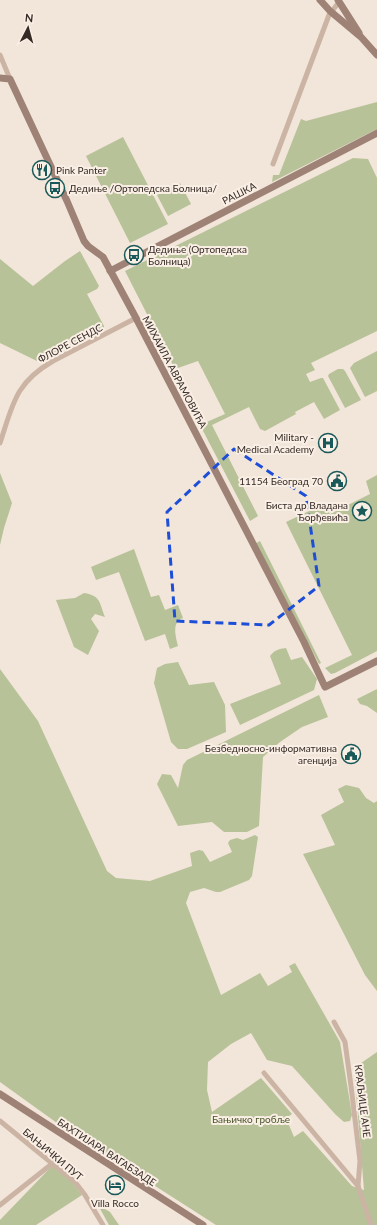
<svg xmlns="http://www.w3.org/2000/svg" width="377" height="1225" font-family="Lato,sans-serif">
<rect width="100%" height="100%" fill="#f2e5d9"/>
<g fill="#b7c298">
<polygon points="377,102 377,129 272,182 273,175 279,175 301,119 306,121"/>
<polygon points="123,137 168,224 130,243 86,156"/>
<polygon points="353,158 368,159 377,178 377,331 311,363 315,370 306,374 310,382 321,378 323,378 340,410 324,419 314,402 295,412 296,414 265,431 260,429 249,407 212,425 258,516 250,521 200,425 225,414 198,361 175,369 125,271"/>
<polygon points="180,183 191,204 168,216 157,195"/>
<polygon points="80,251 99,286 97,289 87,294 104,326 104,329 37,361 0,343 0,259 33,286 65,261"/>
<polygon points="377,351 377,391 365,397 350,368 354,363"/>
<polygon points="338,369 343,369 345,371 361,400 345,408 328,376 329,374"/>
<polygon points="0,473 12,503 4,528 0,545"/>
<polygon points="377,475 377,651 335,673 331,674 325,668 352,655 286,522 324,504 330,514 370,494 366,481"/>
<polygon points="260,541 321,663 319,664 256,543"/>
<path d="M 134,549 L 151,597 L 159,595 L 165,610 L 178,605 L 183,618 C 171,622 176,637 178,646 L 170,649 L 165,634 L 145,641 L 119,572 L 96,580 L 91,567 Z"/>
<path d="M 84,593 C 101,596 99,602 105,617 L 95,614 L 91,619 L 99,631 L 88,655 L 74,647 L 56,600 L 75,598 Z"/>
<path d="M 286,648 L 291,660 L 302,657 L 317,679 L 314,690 L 240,725 L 230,704 L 281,684 L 270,656 C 275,650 278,649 286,648 Z"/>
<polygon points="178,662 189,685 214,682 225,705 226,732 187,749 178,749 171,742 154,683 157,668 165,664"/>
<polygon points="0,669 38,721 107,871 116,878 150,881 192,866 190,853 199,850 203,851 210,862 232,852 228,843 230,840 237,838 243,840 255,835 258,837 252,876 249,880 220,892 216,892 204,888 190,892 186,903 221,995 260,973 268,986 292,972 289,966 295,963 340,1042 352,1115 350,1121 344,1122 335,1114 292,1066 267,1060 251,1033 231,1044 208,1062 207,1090 212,1112 261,1078 292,1114 286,1118 294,1137 303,1131 352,1186 364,1190 354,1068 377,1052 377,1225 216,1225 57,1123 0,1082"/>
<polygon points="377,689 377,713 367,706 360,704 357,699"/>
<polygon points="319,695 328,717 302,727 280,742 263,757 259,826 247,832 224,832 212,822 178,826 157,784 162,774 171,775 178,788 183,765 187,760"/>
<polygon points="346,785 359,788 366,798 374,803 377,801 377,991 365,975 303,854 335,845 321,815 344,802 338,789"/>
<polygon points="53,1165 73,1183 82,1195 36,1225 0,1225 0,1220"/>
<polygon points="98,1205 110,1212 119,1225 109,1225"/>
</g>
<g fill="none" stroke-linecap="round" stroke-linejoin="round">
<g stroke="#cbb4a4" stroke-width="5">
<polyline points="0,55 10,79"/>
<polyline points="273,164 329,15 339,2"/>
<path d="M 0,443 C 13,404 15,383 53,361 L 136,318"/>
<polyline points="334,1022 345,1042 351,1086 360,1161 358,1186"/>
<polyline points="264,1073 358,1186 371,1225"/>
<polyline points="0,1121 75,1182 85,1195 103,1225"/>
<polyline points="0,1205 53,1163"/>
</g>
<g stroke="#9f8276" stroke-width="7">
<polyline points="320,0 330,11 361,37 377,55"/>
<polyline points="338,0 359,33"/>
<polyline points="0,78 10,79 67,201 84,241 88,246 103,257 136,318 304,642 325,687 377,661"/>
<polyline points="110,271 377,133"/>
<polyline points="0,1094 203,1225"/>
</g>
</g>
<path fill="none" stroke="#1d4ed8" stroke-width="3" stroke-dasharray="8 5" stroke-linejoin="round" d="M 234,449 L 306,496 L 319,586 L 269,625 L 175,621 L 167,512 Z"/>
<defs>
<g id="restaurant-ring" transform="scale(1)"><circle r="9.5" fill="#faefe5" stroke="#1a5959" stroke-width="1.5"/><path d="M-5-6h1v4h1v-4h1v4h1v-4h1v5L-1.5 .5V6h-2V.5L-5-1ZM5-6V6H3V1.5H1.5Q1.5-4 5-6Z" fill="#1a5959"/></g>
<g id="bus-ring" transform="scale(1)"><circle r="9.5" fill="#faefe5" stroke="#1a5959" stroke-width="1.5"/><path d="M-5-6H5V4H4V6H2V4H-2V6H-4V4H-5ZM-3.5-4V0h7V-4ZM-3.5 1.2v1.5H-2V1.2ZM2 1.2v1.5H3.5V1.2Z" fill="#1a5959"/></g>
<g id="hospital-ring" transform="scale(1)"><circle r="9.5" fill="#faefe5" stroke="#1a5959" stroke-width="1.5"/><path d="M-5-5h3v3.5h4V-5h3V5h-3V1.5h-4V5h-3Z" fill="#1a5959"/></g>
<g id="civic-ring" transform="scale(1)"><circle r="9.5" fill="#faefe5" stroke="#1a5959" stroke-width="1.5"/><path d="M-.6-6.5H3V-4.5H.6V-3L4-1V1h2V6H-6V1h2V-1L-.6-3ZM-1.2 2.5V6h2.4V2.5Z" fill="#1a5959"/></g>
<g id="sight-ring" transform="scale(1)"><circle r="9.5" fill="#faefe5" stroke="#1a5959" stroke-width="1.5"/><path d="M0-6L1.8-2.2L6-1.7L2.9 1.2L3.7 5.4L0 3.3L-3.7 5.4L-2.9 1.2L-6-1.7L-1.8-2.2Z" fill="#1a5959"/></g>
<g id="hotel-ring" transform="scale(1)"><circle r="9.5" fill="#faefe5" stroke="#1a5959" stroke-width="1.5"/><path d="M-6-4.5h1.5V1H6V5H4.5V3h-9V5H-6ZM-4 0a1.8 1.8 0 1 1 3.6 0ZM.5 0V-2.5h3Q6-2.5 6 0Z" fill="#1a5959"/></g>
</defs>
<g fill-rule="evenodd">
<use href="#restaurant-ring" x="42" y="170"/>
<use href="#bus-ring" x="55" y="188"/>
<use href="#bus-ring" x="134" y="255"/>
<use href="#hospital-ring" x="328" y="443"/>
<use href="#civic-ring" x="337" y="481"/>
<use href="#sight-ring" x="362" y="511"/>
<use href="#civic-ring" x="351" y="754"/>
<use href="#hotel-ring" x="115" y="1185"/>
</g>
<g text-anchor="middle" stroke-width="4" stroke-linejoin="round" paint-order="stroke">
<g font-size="10" fill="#362a26" stroke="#faefe5" text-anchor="end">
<text x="56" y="174" text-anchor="start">Pink Panter</text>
<text x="69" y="192" text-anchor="start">Дедиње /Ортопедска Болница/</text>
<text x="148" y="253" text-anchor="start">Дедиње (Ортопедска<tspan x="148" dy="12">Болница)</tspan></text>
<text x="314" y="441">Military -<tspan x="314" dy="12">Medical Academy</tspan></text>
<text x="323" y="485">11154 Београд 70</text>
<text x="348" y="509">Биста др Владана<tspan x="348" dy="12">Ђорђевића</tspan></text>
<text x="337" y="752">Безбедносно-информативна<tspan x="337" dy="12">агенција</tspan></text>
<text x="115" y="1207" text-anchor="middle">Villa Rocco</text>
</g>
<g font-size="10" fill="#362a26" stroke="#faefe5">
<text transform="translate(239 193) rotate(-27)" y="4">РАШКА</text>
<text transform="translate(70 343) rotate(-28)" y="4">ФЛОРЕ СЕНДС</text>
<text transform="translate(175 372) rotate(62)" y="4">МИХАИЛА АВРАМОВИЋА</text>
<text transform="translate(363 1101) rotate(83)" y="4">КРАЉИЦЕ АНЕ</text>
<text transform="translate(107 1152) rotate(33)" y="4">БАХТИЈАРА ВАГАБЗАДЕ</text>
<text transform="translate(53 1154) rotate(40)" y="4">БАЊИЧКИ ПУТ</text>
</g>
<g font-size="10" fill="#485529" stroke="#faefe5">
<text x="251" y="1123">Бањичко гробље</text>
</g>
</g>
<g transform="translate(28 28) rotate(6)" stroke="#faefe5" stroke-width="3" paint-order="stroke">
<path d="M0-3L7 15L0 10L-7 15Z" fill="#362a26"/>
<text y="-6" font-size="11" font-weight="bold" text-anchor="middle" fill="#362a26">N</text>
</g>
</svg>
